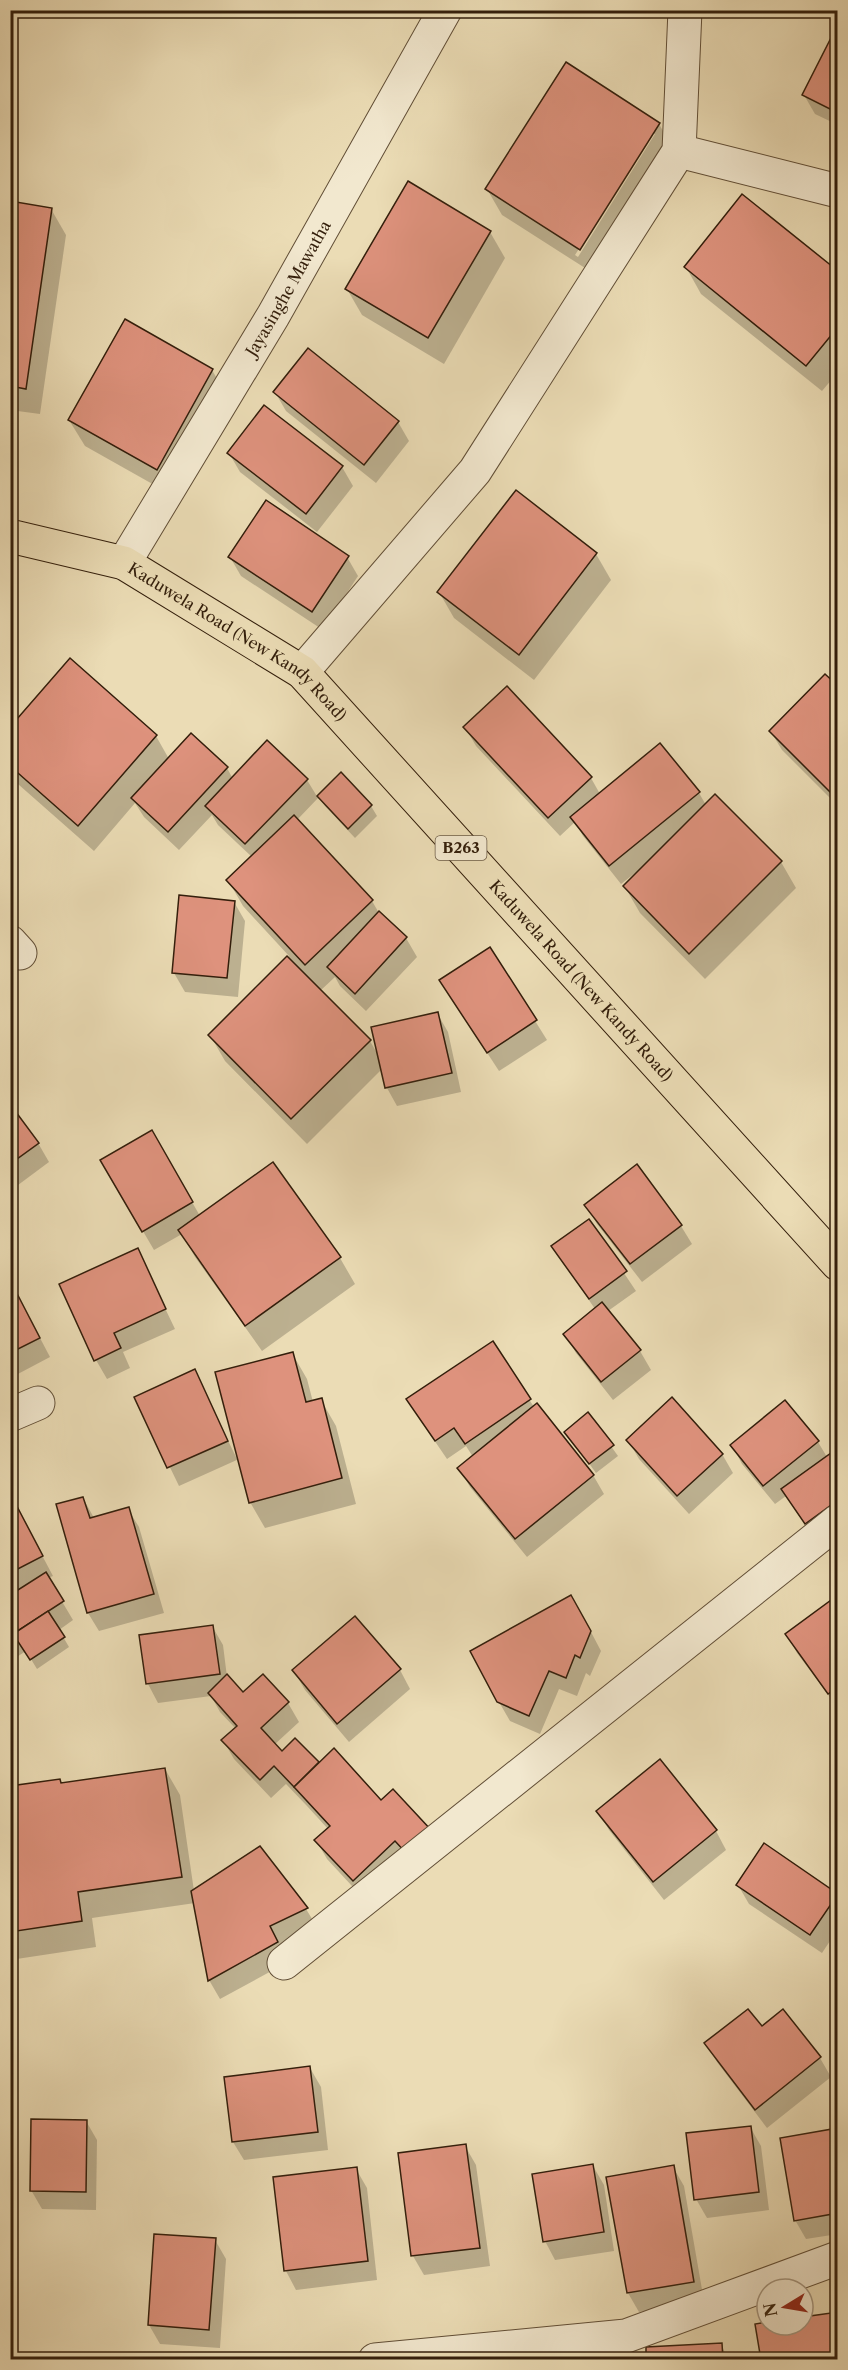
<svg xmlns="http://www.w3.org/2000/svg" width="848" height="2370" font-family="'Libre Caslon Text',serif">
<rect width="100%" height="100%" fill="#ebdcb5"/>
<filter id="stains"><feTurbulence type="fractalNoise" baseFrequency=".00333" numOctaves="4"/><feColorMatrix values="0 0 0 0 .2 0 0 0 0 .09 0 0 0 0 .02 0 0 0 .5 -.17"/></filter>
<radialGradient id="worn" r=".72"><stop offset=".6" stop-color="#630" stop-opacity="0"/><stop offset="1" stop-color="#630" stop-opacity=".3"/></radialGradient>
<g fill="#0003" fill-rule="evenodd">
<polygon points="838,28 838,125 815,114 804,95"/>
<path d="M 659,124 L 674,150 L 596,275 L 502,215 L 487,189 ZM 652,134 L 655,134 L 578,257 L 575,255 Z"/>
<polygon points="10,203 51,209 66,235 40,414 10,410"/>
<polygon points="490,232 505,258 444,364 362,315 347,289"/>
<polygon points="686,267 838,273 838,372 822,391 701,294"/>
<polygon points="125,321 212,370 227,396 172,495 85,446 69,420"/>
<polygon points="308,351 398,422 409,441 376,483 286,411 275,392"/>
<polygon points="229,453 342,467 353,486 317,532 240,472"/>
<polygon points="596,554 611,580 534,680 454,618 439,592"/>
<polygon points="230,557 347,557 358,576 323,630 241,576"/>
<polygon points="838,688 838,806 782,750 771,732"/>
<polygon points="465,727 591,778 600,794 699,793 706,805 781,862 796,888 705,979 640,913 625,887 640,871 639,870 621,884 583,836 575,822 560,836 476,746"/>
<polygon points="10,729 156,736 169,759 227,768 233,779 307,780 318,798 341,774 371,806 377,816 355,838 325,806 319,797 297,820 372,901 379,913 406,938 417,957 366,1011 340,986 335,977 320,991 370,1041 378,1055 437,1013 448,1032 461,1092 397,1106 387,1088 382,1069 307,1144 225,1061 210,1035 289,956 243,906 228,880 252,857 218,825 212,815 179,850 144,817 135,803 94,851 10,777"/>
<polygon points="234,902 245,921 238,997 185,992 174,973"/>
<polygon points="490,949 547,1040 499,1071 452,999"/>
<polygon points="10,1106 38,1143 49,1162 10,1191"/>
<polygon points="152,1132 200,1216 340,1258 355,1284 262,1351 195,1257 182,1234 154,1250 102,1161"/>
<polygon points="586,1205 681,1226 692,1244 642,1282 597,1224"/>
<polygon points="589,1221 636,1291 608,1311 640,1351 651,1370 613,1400 576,1353 565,1334 595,1309 553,1247"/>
<polygon points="137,1250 175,1329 123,1352 130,1368 107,1379 96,1360"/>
<polygon points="10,1281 50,1357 16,1375 10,1364"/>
<polygon points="492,1343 534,1407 593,1475 604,1494 527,1557 470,1487 459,1468 473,1457 466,1446 447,1459 419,1418"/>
<polygon points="292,1353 307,1379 313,1402 321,1400 336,1426 356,1504 265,1528 250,1502 239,1459 179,1486 136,1397 194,1371 237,1459"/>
<polygon points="785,1402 818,1442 827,1457 838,1449 838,1527 817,1542 786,1496 775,1504 742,1464 732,1445"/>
<polygon points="588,1414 618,1456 596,1473 566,1432"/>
<polygon points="628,1440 722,1454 733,1473 689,1514 639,1459"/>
<polygon points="10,1495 53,1576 48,1578 73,1620 59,1630 69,1647 37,1669 26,1651 12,1660 10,1658"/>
<polygon points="83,1498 94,1518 128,1509 139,1527 164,1613 99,1631 88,1613"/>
<polygon points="838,1597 838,1708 797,1653 787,1634"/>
<polygon points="582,1615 601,1651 590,1676 586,1673 577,1696 559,1689 540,1734 510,1721 499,1702"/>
<polygon points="212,1626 223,1645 227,1677 243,1694 288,1703 299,1722 274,1745 282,1753 295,1740 319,1765 334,1750 419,1872 364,1899 327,1859 316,1840 328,1829 307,1806 286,1784 271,1798 234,1759 223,1740 236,1729 220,1712 211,1696 158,1703 148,1684 141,1636"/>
<polygon points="400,1670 410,1689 349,1742 305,1690 294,1671"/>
<polygon points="165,1769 180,1795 194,1891 260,1848 306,1909 317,1927 280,1945 288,1962 220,1999 209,1980 195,1903 92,1918 96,1947 10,1960 10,1787 62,1785"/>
<polygon points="598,1811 716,1831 726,1850 664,1900 609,1830"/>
<polygon points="738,1885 836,1895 838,1929 822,1953 749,1904"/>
<polygon points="783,2011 820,2058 831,2077 767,2128 717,2062 706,2043 762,2028"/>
<polygon points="310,2068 321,2087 328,2150 244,2160 233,2142"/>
<polygon points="86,2121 97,2140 96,2210 42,2209 31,2190"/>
<polygon points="750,2127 761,2146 769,2210 707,2218 696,2199"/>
<polygon points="838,2129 838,2234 806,2239 795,2220"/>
<polygon points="465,2146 476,2165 490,2266 424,2275 413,2256"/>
<polygon points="593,2166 604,2185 614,2251 555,2260 545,2241"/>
<polygon points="673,2167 684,2186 704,2301 639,2312 628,2293"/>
<polygon points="356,2169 367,2188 377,2280 296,2290 286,2271 275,2178"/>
<polygon points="215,2240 226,2259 220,2348 160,2344 149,2325"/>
<polygon points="721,2345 729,2360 648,2360"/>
</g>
<g fill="#de927d" stroke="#331e0b" stroke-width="1.5">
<polygon points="838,24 838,113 802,95"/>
<polygon points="566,62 660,123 580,250 485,189"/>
<polygon points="408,181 491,231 428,338 345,289"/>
<polygon points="742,194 838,271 838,327 806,366 684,267"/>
<polygon points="10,201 52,208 26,389 10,386"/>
<polygon points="125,319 213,369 157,470 68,420"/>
<polygon points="308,348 399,421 364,465 273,392"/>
<polygon points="264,405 343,466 306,514 227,453"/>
<polygon points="516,490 597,553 519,655 437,592"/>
<polygon points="266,500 349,556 312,612 228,557"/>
<polygon points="70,658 157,735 78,826 10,766 10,727"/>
<polygon points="825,674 838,686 838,800 769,731"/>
<polygon points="507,686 592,777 548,818 463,727"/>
<polygon points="191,733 228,767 168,832 131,798"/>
<polygon points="267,740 308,779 245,844 205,806"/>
<polygon points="660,743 700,792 609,866 570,817"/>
<polygon points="341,772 372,805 348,829 317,796"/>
<polygon points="715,794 782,861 689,954 623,886"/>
<polygon points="294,815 373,900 305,965 226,880"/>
<polygon points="179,895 235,901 227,978 172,973"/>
<polygon points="379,911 407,937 355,994 327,967"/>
<polygon points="490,947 537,1020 487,1053 439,980"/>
<polygon points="287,956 371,1040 291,1119 208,1035"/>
<polygon points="438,1012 452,1073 385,1088 371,1027"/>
<polygon points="10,1104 39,1143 10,1164"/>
<polygon points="152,1130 193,1202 142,1232 100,1160"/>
<polygon points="273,1162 341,1257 245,1326 178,1230"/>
<polygon points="637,1164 682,1225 630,1264 584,1205"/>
<polygon points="589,1219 627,1271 589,1299 551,1246"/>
<polygon points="138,1248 166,1309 114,1333 121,1348 94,1361 59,1284"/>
<polygon points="10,1280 40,1338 10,1353"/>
<polygon points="602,1302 641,1350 601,1382 563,1334"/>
<polygon points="493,1341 531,1399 465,1444 454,1428 435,1441 406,1399"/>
<polygon points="293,1352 306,1402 322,1398 342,1478 249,1503 215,1372"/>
<polygon points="195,1369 228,1441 167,1468 134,1397"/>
<polygon points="672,1397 723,1454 677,1496 626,1440"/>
<polygon points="785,1400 819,1441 763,1486 730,1445"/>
<polygon points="537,1403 594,1475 515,1539 457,1468"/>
<polygon points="588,1412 614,1445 589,1464 564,1432"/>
<polygon points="838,1448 838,1500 805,1524 781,1489"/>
<polygon points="10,1493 43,1556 10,1573"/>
<polygon points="83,1497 90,1518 129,1507 154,1594 87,1613 56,1504"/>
<polygon points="46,1572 64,1601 10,1636 10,1595"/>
<polygon points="571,1595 591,1631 580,1658 575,1655 566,1678 549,1671 529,1716 497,1702 470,1651"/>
<polygon points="838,1595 838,1687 828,1694 785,1634"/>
<polygon points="48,1611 65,1637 30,1660 13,1634"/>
<polygon points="355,1616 401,1669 337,1724 292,1670"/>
<polygon points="213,1625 220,1674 146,1684 139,1635"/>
<polygon points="227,1674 243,1692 263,1674 289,1702 261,1728 282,1751 295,1738 319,1762 294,1787 274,1766 260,1780 221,1740 237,1726 208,1693"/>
<polygon points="334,1748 381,1800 393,1789 432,1831 407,1854 395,1841 353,1881 314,1840 330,1826 294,1787"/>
<polygon points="660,1759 717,1830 653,1882 596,1811"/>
<polygon points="165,1768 182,1877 78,1892 82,1921 10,1932 10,1786 60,1779 61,1783"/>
<polygon points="764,1843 838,1894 810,1935 736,1885"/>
<polygon points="260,1846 308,1908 270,1926 278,1942 208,1981 191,1891"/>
<polygon points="748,2009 762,2026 783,2009 821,2057 755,2110 704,2043"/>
<polygon points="310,2066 318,2132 232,2142 224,2077"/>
<polygon points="31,2119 87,2120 86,2192 30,2191"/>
<polygon points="751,2126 759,2192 694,2200 686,2133"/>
<polygon points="838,2128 838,2213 794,2221 780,2138"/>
<polygon points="466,2144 480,2248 411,2256 398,2153"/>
<polygon points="593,2164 604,2232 543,2242 532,2174"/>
<polygon points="674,2165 694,2282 627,2293 606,2177"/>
<polygon points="357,2167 368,2261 284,2271 273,2177"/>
<polygon points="154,2234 216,2238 209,2330 148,2325"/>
<polygon points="838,2312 838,2360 761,2360 755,2324 767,2322 767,2325 803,2325 803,2317"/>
<polygon points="722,2343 723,2360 646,2360 646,2347"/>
</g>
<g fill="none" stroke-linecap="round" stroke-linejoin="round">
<g stroke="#614e36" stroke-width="35">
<g id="minor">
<polyline points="679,151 838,191"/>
<path id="s1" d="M 124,563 L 273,316 L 445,10"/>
<polyline points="302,672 475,471 679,151 685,10"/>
<polyline points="10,942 20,953"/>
<polyline points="10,1415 38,1403"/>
<polyline points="284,1963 838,1521"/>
<polyline points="375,2360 626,2336 838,2258"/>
</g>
</g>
<g stroke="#331e0b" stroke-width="35">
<g id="primary">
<path id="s2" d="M 10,536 L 124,563 L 302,672 L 838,1264"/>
</g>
</g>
<use href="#minor" stroke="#f2e8cf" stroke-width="33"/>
<use href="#primary" stroke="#ebdcb5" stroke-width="33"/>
</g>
<g text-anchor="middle" stroke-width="6" stroke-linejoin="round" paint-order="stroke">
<rect fill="#f2e8cf" stroke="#6c5b46" stroke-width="1.5" x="435.5" y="836" width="51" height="24" rx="4.5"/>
<g font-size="15" font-weight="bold" fill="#331e0b">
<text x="461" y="853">B263</text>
</g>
<g font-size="16" fill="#331e0b" stroke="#f2e8cf">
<text dy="6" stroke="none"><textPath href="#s1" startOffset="320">Jayasinghe Mawatha</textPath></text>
<text dy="6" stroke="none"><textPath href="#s2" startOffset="256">Kaduwela Road (New Kandy Road)</textPath></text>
<text dy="6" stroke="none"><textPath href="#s2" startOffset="742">Kaduwela Road (New Kandy Road)</textPath></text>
</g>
</g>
<rect width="848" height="2370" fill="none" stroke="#ebdcb5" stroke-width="36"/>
<rect x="12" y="12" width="824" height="2346" fill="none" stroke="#331e0b" stroke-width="3"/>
<rect x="18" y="18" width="812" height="2334" fill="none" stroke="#331e0b" stroke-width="1.5"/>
<g transform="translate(785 2307) rotate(259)"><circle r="28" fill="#f2e8cf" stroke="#a69781" stroke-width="1.5"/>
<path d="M0-4.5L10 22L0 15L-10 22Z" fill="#8f2418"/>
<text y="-9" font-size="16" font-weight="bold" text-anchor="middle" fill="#331e0b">N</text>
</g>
<rect width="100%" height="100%" filter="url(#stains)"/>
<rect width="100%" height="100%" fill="url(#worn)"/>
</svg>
